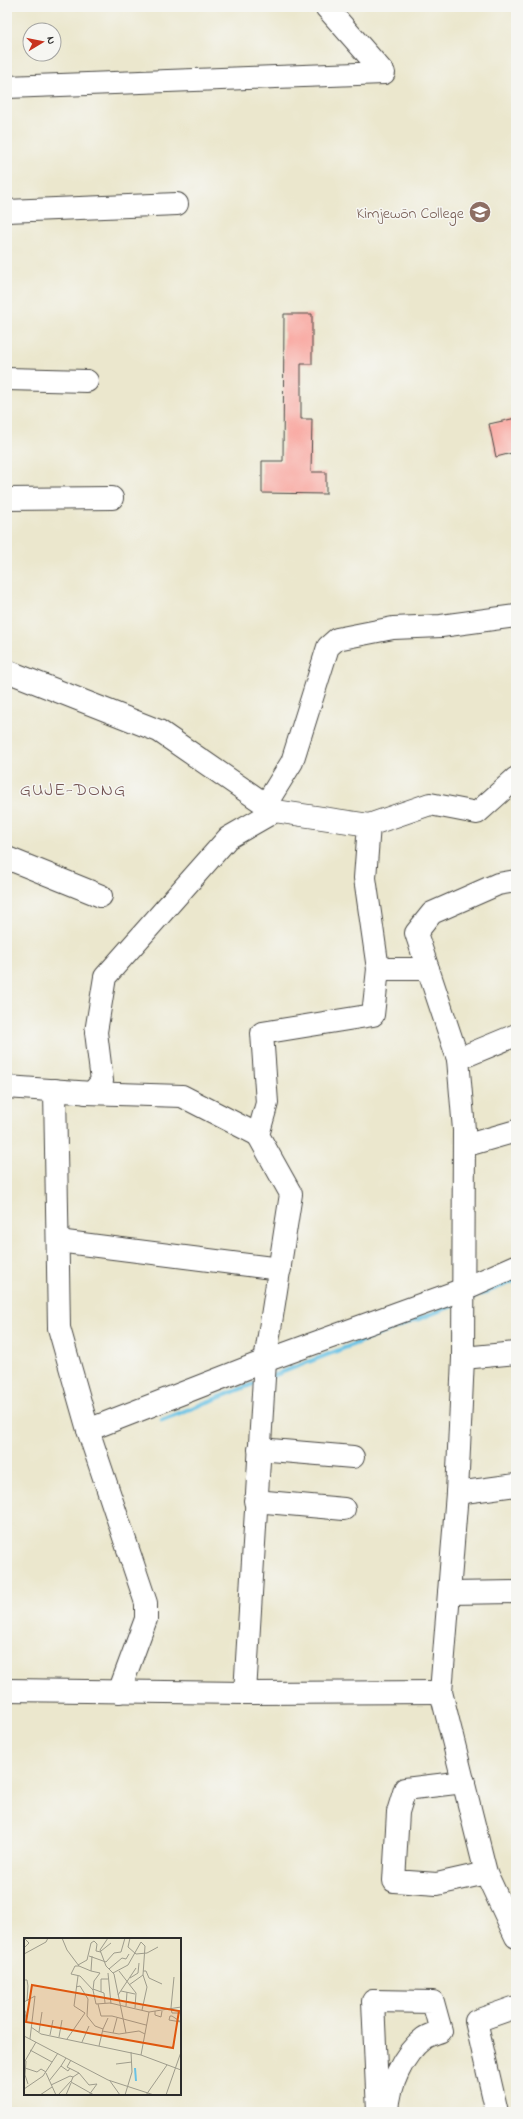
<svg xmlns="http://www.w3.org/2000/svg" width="523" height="2119" font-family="'Indie Flower',sans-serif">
<rect width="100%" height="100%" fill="#f6f6f2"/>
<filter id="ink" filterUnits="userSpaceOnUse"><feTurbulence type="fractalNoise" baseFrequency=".025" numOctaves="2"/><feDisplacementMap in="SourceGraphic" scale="8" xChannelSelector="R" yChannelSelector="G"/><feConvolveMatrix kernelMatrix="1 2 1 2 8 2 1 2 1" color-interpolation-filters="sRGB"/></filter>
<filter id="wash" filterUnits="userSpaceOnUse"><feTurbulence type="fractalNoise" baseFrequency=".012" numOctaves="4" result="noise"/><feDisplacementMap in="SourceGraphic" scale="16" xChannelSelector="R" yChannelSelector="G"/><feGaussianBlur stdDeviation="0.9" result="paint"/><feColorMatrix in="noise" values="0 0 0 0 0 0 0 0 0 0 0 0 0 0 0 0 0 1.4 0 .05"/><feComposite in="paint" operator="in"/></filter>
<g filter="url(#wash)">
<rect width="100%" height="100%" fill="#ebe7cd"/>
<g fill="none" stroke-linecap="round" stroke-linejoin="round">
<g stroke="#68c2e5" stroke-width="4.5">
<polyline points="469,1299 516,1280"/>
<polyline points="270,1377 457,1304"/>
<polyline points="162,1420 258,1382"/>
</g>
</g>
<g id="blocks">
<g fill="#f9a099">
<polygon points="284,314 312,314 312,364 301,364 301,419 312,419 311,472 326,472 326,494 262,493 262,461 283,461"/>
<polygon points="516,418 516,452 496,457 489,424"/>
</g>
</g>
</g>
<g filter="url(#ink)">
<use href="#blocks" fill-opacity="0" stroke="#484743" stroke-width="1"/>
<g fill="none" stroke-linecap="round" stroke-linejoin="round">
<g stroke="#484743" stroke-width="24">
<g id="minor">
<polyline points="7,87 384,73 326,7"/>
<polyline points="7,211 177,204"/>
<polyline points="7,379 87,381"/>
<polyline points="7,499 112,498"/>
<polyline points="7,671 159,731 275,811"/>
<polyline points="266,804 292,762 328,647 337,639 393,628 441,626 516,616"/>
<polyline points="369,825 365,878 378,969"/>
<polyline points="7,858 101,896"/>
<polyline points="516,881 498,884 432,913 416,933 458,1059 464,1130 463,1358 457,1493 441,1692 486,1873 516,1937"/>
<polyline points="458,1059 516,1035"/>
<polyline points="7,1087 92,1093 102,1081 96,1032 105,977 228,838 275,811 369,825 430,804 477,813 516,778"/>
<polyline points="55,1090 59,1328 88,1430 146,1603 146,1619 119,1692"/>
<polyline points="86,1093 182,1096 258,1135"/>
<polyline points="464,1146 516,1131"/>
<polyline points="58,1241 280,1269"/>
<polyline points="463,1358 516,1353"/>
<polyline points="88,1430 265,1361 464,1289 516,1266"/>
<polyline points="259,1449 353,1457"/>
<polyline points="457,1493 516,1485"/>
<polyline points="255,1501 344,1509"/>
<polyline points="449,1593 516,1592"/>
<polyline points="7,1690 245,1693 441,1692"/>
<polyline points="245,1693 265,1361 291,1194 258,1135 267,1103 262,1033 373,1015 378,969 428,969"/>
<polyline points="464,1782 405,1789 398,1812 394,1881 437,1884 486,1873"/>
<path d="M 378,2112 L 373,2001 L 433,2002 L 441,2031 C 436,2033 428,2035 424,2038 C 402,2055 389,2086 388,2112"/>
<polyline points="497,2112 476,2021 516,2007"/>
</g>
</g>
<use href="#minor" stroke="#fff" stroke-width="22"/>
</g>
</g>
<defs>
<g id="university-disc" transform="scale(1.15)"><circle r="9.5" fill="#8d6e63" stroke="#f6f6f2"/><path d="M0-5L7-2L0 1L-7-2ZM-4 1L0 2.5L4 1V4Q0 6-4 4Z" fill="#fff"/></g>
</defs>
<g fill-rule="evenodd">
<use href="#university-disc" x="480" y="212"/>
</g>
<g text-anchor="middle" stroke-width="3" stroke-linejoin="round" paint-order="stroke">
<g font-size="16" fill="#785e54" stroke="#f6f6f2" text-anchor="end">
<text x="464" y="218">Kimjewŏn College</text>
</g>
<g font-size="18" letter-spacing="1" fill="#735452" stroke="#f6f6f2">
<text x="73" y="795">GUJE-DONG</text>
</g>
</g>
<g transform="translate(24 1938)">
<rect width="157" height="157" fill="#ebe7cd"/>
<path fill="none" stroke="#68c2e5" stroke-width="2" d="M 111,130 L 112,143"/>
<path fill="none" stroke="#9e9c8c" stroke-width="1" d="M 38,0 L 43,12 L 55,28 L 51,28 L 47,36 L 56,38 L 69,52 L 72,66 L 86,65 L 125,74 L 157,69M 84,0 L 76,12 L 82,28 L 90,36 L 102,95M 106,0 L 104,9 L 112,16 L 123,15 L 134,9M 0,10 L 5,5 L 0,0M 77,13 L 87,5M 0,16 L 22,4 L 24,0M 65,18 L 82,24 L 90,15 L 97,14 L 101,0M 68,18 L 67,33 L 76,35 L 70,43 L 69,52M 54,27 L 63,22 L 67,5 L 70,3 L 73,6 L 72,13 L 77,14M 55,28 L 67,33M 85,31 L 98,20 L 102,21 L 105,16M 95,33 L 112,55 L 111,70M 119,33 L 122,33 L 125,40 L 138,46M 84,35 L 87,66M 89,35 L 104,27 L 117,4 L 121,8 L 119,37 L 123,49 L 118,72M 54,38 L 50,68 L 61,75M 150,39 L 147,70 L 148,75 L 156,75M 106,40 L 114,35 L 115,25M 0,42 L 3,42 L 4,48 L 3,63M 105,47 L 119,37M 52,49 L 56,48 L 64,61 L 63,78 L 71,88 L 79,91 L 75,108M 69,51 L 80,55 L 81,65M 97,53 L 111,56M 77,54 L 77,41 L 84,41M 94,57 L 112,30M 0,64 L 11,58 L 6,101M 74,66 L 77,78 L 88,78 L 122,87M 102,68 L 103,54M 0,71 L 2,75 L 0,86M 131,73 L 131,77 L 137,79 L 138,73M 146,78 L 148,78 L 157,84 L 145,82 ZM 7,89 L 17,96 L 117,117 L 125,74M 79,91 L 84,80M 78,93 L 95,96 L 115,93 L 121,96M 15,94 L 18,74M 89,95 L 93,80M 26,97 L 29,82M 0,98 L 84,142 L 130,157M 35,99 L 38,82M 43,101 L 61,75M 58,104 L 65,88M 6,112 L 28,124M 117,117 L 157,132M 42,120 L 37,128 L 44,133 L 46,130M 0,122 L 2,123 L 1,137 L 4,146M 47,122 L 43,129 L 55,135M 1,123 L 12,104M 92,126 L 108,124M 1,130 L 13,134 L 17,131 L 22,134M 22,135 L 32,157M 25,143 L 37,128M 86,143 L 96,157M 27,147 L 46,138 L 49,139M 0,151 L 19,138 L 34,115M 16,157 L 28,149M 34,157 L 47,143M 42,157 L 47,145M 65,157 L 73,146M 70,157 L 47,144 L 49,139 L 55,135 L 65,147 L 73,146M 101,157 L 108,134 L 107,114M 122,157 L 143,127M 142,157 L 157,114"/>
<path fill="#df570e" fill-opacity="0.15" stroke="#df570e" stroke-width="2" d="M 8,47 L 155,73 L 149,110 L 2,84 Z"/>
<rect width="157" height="157" fill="none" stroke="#2b2b2b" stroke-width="2"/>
</g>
<rect width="523" height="2119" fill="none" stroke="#f6f6f2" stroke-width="24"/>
<g transform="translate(42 42) rotate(80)"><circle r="19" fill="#f6f6f2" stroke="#a5a5a2"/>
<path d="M0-3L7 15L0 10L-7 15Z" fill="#c8321e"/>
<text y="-6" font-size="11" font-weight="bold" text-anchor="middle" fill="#2b2b2b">N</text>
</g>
</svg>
